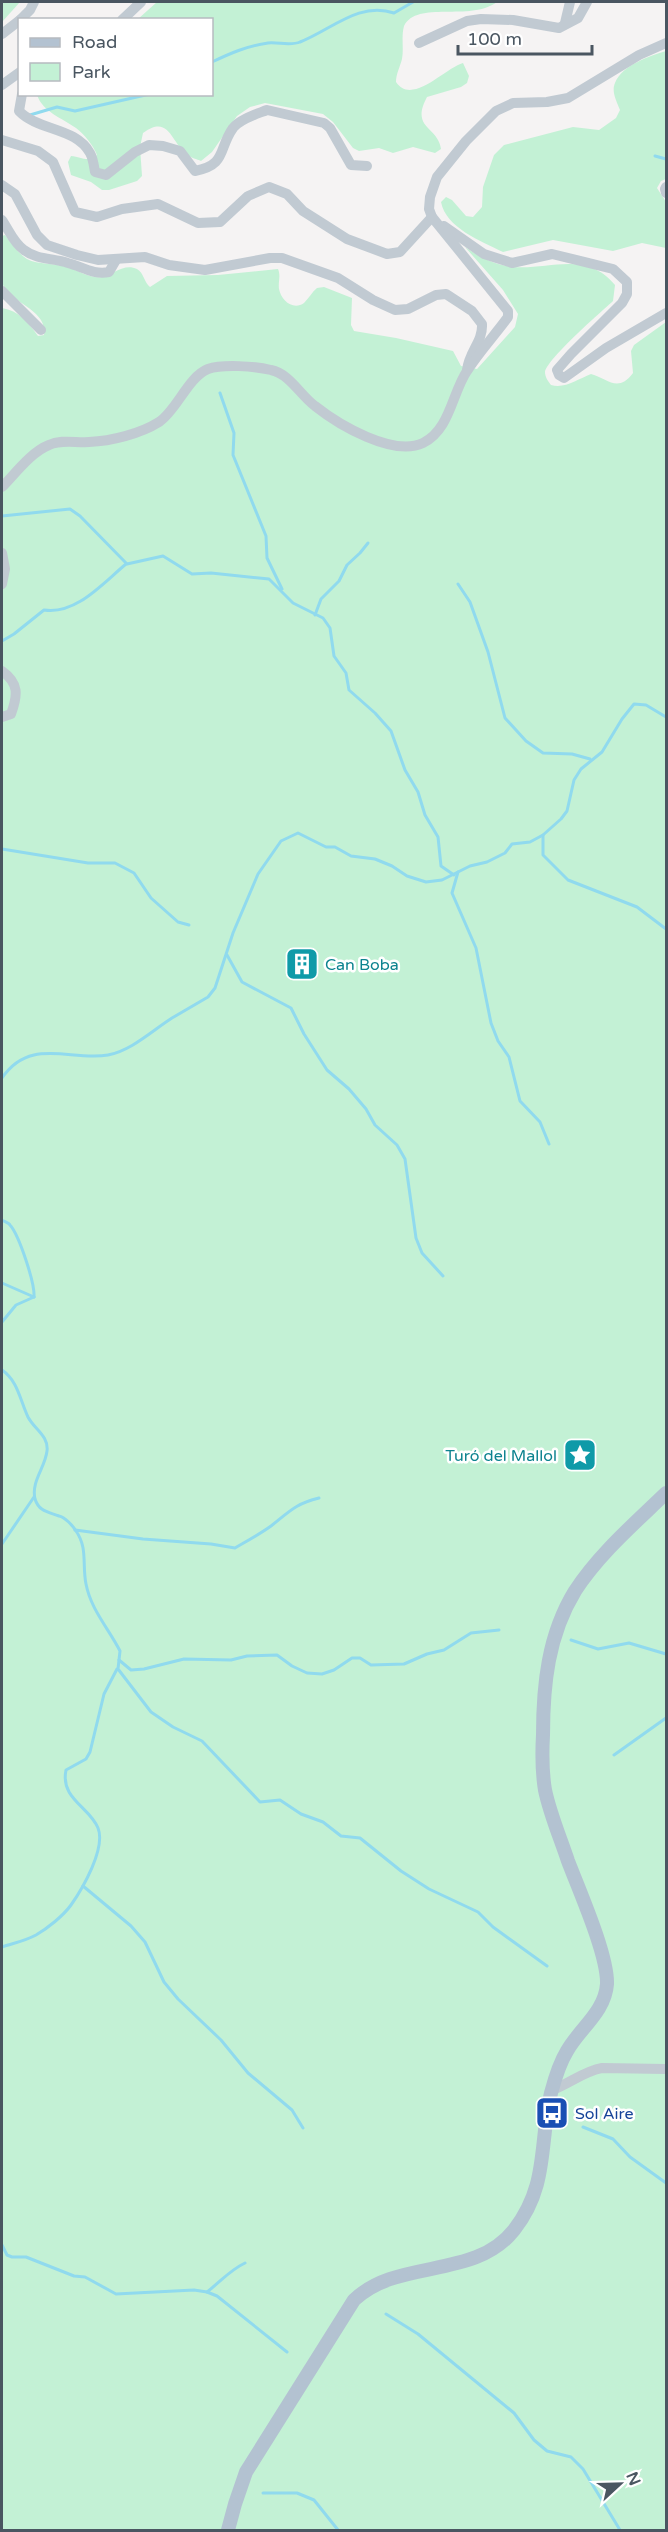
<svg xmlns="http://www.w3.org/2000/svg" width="668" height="2532" font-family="'Varela Round',sans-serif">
<rect width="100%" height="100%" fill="#f5f3f3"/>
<g fill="#c3f1d5">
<polygon points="2,2 20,2 2,22"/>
<path d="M 157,2 L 497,2 C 470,22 417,0 404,26 C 401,37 404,48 402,59 C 400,67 396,74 396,82 C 412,106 445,68 463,63 L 469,76 L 467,83 L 461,87 L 427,97 C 410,129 438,126 441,149 L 435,153 L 413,147 L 393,153 L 379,148 L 359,151 L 353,148 L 333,122 L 323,114 L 265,103 L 250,107 L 237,116 L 212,152 L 201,161 C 197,159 191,158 188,155 C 171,144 170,113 143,133 L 140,147 L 142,176 L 137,181 L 109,190 L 102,190 L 91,182 L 71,175 L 68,162 L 71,156 C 82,157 88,163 97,155 C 93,145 85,135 76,128 C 62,118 43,112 37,95 L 212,94 L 212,20 L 138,19 Z"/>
<path d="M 666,51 L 666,179 L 661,181 L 657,188 L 666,202 L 666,248 L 642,243 L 613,251 L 553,240 L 503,252 C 481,241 446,228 441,202 L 446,197 L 452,200 L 466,216 L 473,217 L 482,207 L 483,187 L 494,155 L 504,145 L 573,127 L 599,130 L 616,118 L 620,110 C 617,102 611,92 615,83 C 622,65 650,56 666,51 Z"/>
<path d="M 5,235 C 11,243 18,253 27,259 C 38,265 55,263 67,267 C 78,270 90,279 102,277 C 114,274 124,263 137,269 C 144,273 144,282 150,287 L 167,276 L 218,275 L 278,269 C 281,276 278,281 279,289 C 281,300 293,311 304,303 C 309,298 312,292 317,288 L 324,287 L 352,298 L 351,325 L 354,331 L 396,338 L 453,351 L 461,366 L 477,369 L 515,327 L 518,314 L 503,290 L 465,247 C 480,257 495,265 513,267 C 550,270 586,250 615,285 L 613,301 C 601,312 547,359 545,372 C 545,377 548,381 551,385 C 565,389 578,379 591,374 C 608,379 618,393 633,373 L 631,351 L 634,345 L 666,322 L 666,2530 L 2,2530 L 2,308 C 19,311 27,321 38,336 L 44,335 C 48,309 10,304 2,283 C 0,274 2,247 2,236 Z"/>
</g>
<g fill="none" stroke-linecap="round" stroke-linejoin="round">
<g stroke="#90daee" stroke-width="3">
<path d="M 212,62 C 231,53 247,46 268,43 C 278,42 291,46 300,42 C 331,30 359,1 394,13 L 413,2"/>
<polyline points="30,115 57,107 75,111 150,94"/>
<polyline points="655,156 666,159"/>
<polyline points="220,393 234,433 233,455 266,536 267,558 282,589"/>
<polyline points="2,516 70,509 80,516 127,564 163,556 192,574 211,573 269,579 293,603 323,618 330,628 334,656 346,673 349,690 375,713 391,731 405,770 418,792 425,815 438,837 441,866 454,875"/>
<polyline points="458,584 470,602 488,652 505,718 526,741 543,753 572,754 590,759"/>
<polyline points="315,615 321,599 339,581 347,565 360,553 368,543"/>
<path d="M 2,641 L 14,634 L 44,610 C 76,615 103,583 126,564"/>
<polyline points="543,835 543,855 568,880 637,907 666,929"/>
<polyline points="2,849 88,863 115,863 134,873 151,898 178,922 189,925"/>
<polyline points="458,872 452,893 476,948 491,1023 498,1041 509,1057 520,1101 540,1122 549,1144"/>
<polyline points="227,955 242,982 291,1008 304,1034 327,1070 349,1089 366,1109 375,1125 397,1145 405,1159 416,1238 422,1253 443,1276"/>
<path d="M 2,1078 C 30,1037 69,1061 108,1055 C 131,1051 153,1030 172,1018 C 184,1011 196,1004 208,997 L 215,988 L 233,933 L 258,874 L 281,841 L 298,833 L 326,847 L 335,847 L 351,856 L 375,859 L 392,866 L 407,876 L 426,882 L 442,880 L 470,866 L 487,862 L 505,853 L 512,844 L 530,842 L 543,835 L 561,819 L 567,811 L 574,780 L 581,769 L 602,752 L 622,719 L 634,704 L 646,705 L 666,717"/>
<path d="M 2,1220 C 3,1221 9,1223 10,1225 C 19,1235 35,1283 34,1297"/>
<polyline points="2,1283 34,1297"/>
<polyline points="2,1322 16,1305 34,1297"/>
<path d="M 2,1370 C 18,1381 20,1400 28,1417 C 34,1429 49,1436 47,1451 C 45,1468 31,1481 35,1499 C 39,1512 49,1512 59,1516 C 65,1517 73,1526 76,1531 C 88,1548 82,1565 86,1584 C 91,1610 109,1629 120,1651 L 118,1669 L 151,1712 L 173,1727 L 202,1741 L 260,1802 L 280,1800 L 301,1814 L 323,1822 L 341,1836 L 360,1838 L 401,1871 L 429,1889 L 478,1912 L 493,1927 L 547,1966"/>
<path d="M 75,1530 L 143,1539 L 211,1544 L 235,1548 C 247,1541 260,1534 271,1526 C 290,1511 295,1504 319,1498"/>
<polyline points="2,1544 34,1497"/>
<polyline points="571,1640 598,1649 629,1643 666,1654"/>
<polyline points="119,1660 131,1670 144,1669 184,1659 231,1660 247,1656 277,1655 292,1666 307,1673 322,1674 334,1670 352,1658 360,1658 371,1665 404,1664 427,1654 444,1650 471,1633 499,1630"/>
<polyline points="614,1755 666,1718"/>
<polyline points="83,1886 131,1926 145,1942 164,1982 178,1999 221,2040 248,2073 292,2110 303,2128"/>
<path d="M 2,1947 C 14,1943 25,1941 36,1935 C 48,1928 63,1916 71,1905 C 83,1888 106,1848 98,1828 C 90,1807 60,1799 66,1770 L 86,1759 L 90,1752 L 104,1694 L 117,1669"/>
<polyline points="583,2127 613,2139 630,2157 666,2183"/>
<path d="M 2,2245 L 7,2255 L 12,2257 L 26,2257 L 74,2276 L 85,2277 L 116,2294 L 194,2290 L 207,2292 C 220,2282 230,2270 245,2263"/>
<polyline points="207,2292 217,2296 287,2352"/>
<polyline points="386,2314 418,2334 514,2413 534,2440 547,2451 571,2457 583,2469 620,2530"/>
<polyline points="263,2493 297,2493 314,2500 338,2530"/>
</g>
<g stroke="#c1cad2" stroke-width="10">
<polyline points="20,20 30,10 34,2"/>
<polyline points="122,20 141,2"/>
<polyline points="565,23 570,2"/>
<polyline points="2,34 20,20"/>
<polyline points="419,43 467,21 481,19 513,20 559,28 578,18 587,2"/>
<polyline points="2,85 20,72"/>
<path d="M 22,94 L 19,111 C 38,131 76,127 90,153 C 93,158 94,166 95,172 L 106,175 L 135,152 L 149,145 L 163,146 L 180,151 L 195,171 C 227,165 218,149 233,128 C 240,119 257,114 267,110 L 324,123 L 330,128 L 351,165 L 367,166"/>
<polyline points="2,140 38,151 53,162 75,212 97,217 122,209 158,204 198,223 220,222 248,196 269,187 287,194 303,211 347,239 387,254 400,252 432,217"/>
<path d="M 2,185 L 15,194 L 37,235 L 47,245 L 77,255 L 98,260 L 145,257 L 169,265 L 205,270 L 270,258 L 282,258 L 338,278 L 373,300 L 395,310 L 408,309 L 436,295 L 446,294 L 472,311 L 482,324 C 483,342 469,351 467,370"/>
<polyline points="666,187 665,189 666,193"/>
<path d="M 2,220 C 9,230 13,242 24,250 C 37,260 53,258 68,263 C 83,267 93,275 109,272 L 116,260"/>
<polyline points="444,226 484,254 512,263 552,254 613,269 627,282 627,294 622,303 571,354 557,370 559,375 564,378 606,348 666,313"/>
<polyline points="2,291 41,330"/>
<path d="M 2,487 C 15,474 31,452 49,445 C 61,439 76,443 89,442 C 111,441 140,434 159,422 C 177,410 188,377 208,369 C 222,364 255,366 271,370 C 290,374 300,395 315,406 C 339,425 393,457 423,443 C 450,430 452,393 467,371 C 479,352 495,335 508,317 L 508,311 L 432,217 L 429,209 L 430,197 L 437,177 L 466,141 L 496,111 L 513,103 L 547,102 L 568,98 L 639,55 L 666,43"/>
<polyline points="2,553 5,569 2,584"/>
<path d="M 2,671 C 19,683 18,695 11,714 L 2,717"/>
<path d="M 552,2090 C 569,2084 584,2071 602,2068 L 666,2069"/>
</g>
<path stroke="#b3c2d1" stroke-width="14" d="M 228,2530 L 235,2504 L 246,2472 L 354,2300 C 398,2258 475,2280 514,2230 C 549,2185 539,2143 551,2093 C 555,2078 559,2064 567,2051 C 580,2028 605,2012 607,1984 C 608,1955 579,1890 568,1861 C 560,1837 550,1814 545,1790 C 542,1772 542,1753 543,1735 C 543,1685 548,1635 575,1591 C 599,1554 635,1523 666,1493"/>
</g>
<defs>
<g id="building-square" transform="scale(1.725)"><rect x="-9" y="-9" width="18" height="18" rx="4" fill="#0f9aa8" stroke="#fff"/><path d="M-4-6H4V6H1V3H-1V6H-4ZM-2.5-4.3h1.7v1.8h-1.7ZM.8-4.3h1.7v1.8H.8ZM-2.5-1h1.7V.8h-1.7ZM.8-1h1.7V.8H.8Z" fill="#fff"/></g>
<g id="sight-square" transform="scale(1.725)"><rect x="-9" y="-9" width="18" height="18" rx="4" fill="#0f9aa8" stroke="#fff"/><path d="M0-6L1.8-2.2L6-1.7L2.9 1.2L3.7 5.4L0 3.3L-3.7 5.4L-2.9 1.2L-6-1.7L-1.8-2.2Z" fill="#fff"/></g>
<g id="bus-square" transform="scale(1.725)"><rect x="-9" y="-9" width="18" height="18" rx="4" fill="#1a4fb4" stroke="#fff"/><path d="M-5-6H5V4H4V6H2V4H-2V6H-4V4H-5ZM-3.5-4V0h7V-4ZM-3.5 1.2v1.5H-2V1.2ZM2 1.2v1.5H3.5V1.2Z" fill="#fff"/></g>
</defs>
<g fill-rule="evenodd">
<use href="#building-square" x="302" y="964"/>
<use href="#sight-square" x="580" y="1455"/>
<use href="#bus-square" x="552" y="2113"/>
</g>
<g text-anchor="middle" stroke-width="5" stroke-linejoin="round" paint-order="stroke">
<g font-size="16" fill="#0d838f" stroke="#fff" text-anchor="start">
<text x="325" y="970">Can Boba</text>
<text x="557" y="1461" text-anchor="end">Turó del Mallol</text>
</g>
<g font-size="16" fill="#164399" stroke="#fff" text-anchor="start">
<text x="575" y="2119">Sol Aire</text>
</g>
</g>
<rect width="668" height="2532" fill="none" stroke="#4a5661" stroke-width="6"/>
<rect x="18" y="18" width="195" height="78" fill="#ffffff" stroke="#b7bbc0" stroke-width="1.5"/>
<rect x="30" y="38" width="30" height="9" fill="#b3c2d1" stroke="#b7bbc0" stroke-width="1.5"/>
<text x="72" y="48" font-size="18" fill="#4a5661">Road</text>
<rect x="30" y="63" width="30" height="18" fill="#c3f1d5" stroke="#b7bbc0" stroke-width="1.5"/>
<text x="72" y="78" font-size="18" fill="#4a5661">Park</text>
<g transform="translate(620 2484) rotate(68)" stroke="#ffffff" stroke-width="4.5" paint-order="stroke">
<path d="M0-4.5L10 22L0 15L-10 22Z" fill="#4a5661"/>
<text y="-9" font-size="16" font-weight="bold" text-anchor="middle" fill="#4a5661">N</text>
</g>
<path d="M458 45v9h134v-9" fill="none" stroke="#4a5661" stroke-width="3"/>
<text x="467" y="45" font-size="18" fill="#4a5661" stroke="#ffffff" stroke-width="4.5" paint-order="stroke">100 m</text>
</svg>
